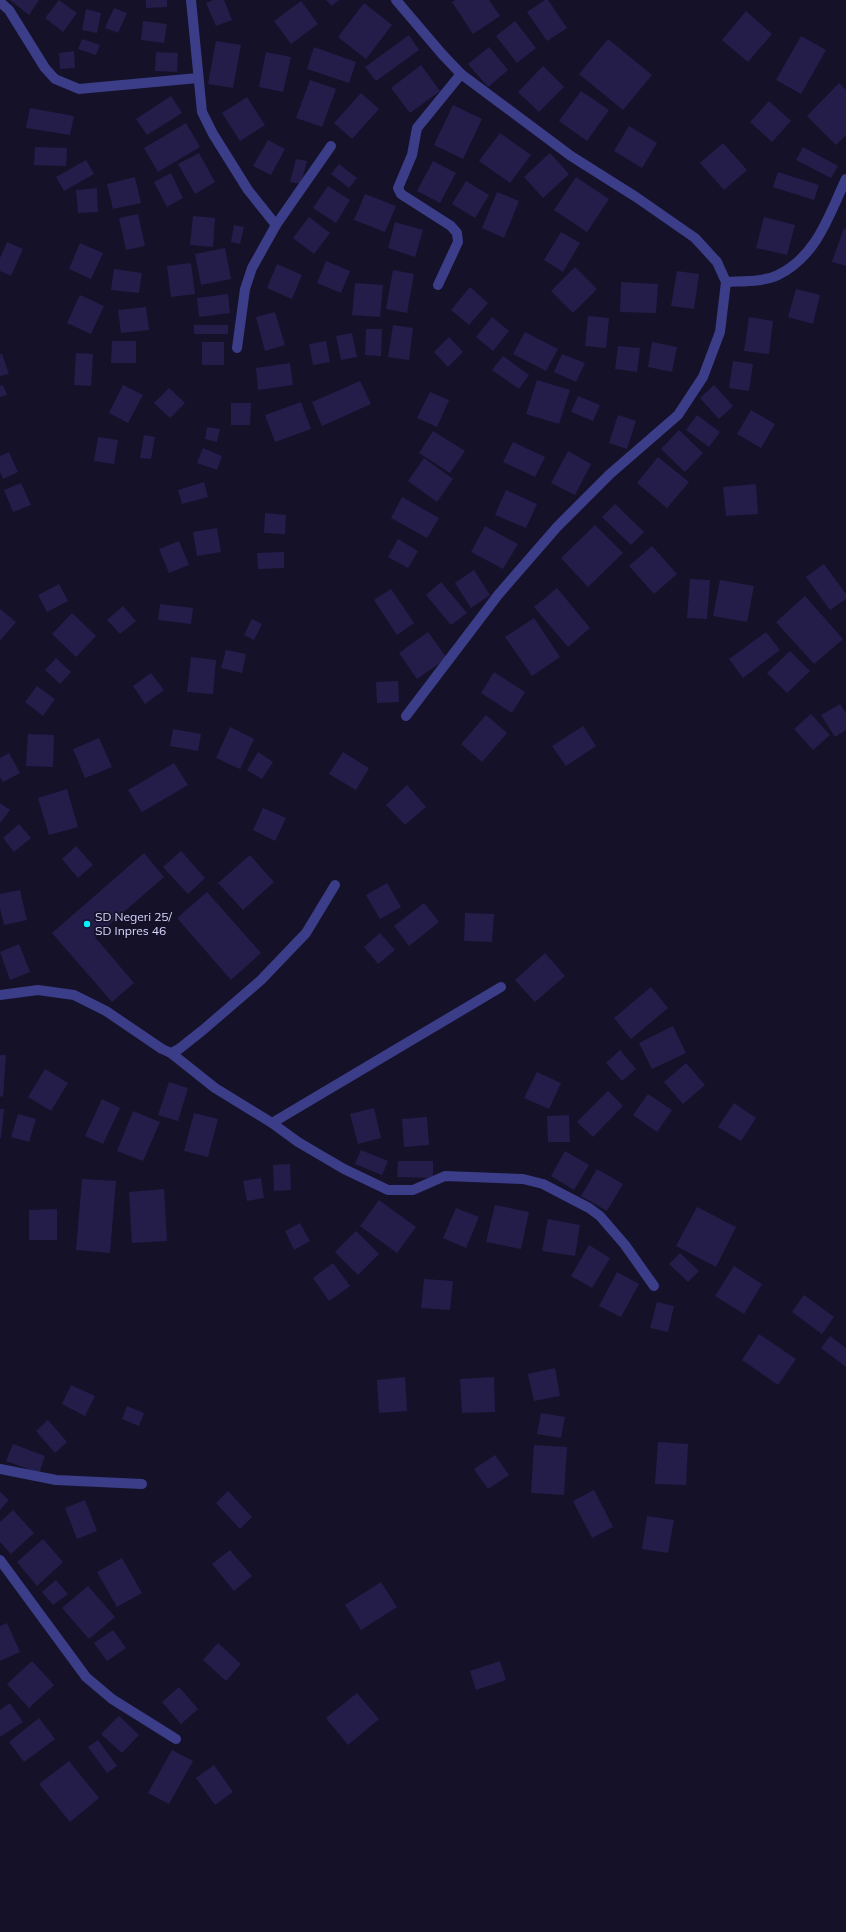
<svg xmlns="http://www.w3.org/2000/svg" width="846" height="1932" font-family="Mulish,sans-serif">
<rect width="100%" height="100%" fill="#141129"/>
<g fill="#241d4a">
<polygon points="10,0 39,0 29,15"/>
<polygon points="59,0 77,13 63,32 45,18"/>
<polygon points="146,0 167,0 167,7 146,8"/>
<polygon points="213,0 224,0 232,20 216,26 206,3"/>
<polygon points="326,0 339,0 332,6"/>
<polygon points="455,0 489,0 500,16 473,34 452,2"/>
<polygon points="545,0 548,0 567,28 547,41 527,12"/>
<polygon points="301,1 318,24 291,44 274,21"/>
<polygon points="364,3 392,25 366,59 338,37"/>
<polygon points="114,8 127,13 118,33 105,28"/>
<polygon points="86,9 101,13 97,33 82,30"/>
<polygon points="746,11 772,34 748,62 722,40"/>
<polygon points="143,21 167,24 164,43 141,40"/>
<polygon points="515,21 536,48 517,63 496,36"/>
<polygon points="409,35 419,50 376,81 365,67"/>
<polygon points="801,36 826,50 801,94 776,80"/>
<polygon points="82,39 100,45 96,55 78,49"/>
<polygon points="608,39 652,75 623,110 579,74"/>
<polygon points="216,41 241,45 233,88 208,84"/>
<polygon points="314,47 356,62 349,83 307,69"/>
<polygon points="489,47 508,70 488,87 468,64"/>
<polygon points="74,51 75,68 60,69 59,53"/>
<polygon points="156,52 178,53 177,72 155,71"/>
<polygon points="266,52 291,57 283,92 259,87"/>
<polygon points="421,65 440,91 410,113 391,88"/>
<polygon points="543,66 564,87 539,112 518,92"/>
<polygon points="310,80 336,89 322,127 296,118"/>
<polygon points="839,83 846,90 846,135 836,145 807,116"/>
<polygon points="581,91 609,110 587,141 559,121"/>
<polygon points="361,93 379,109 352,139 334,123"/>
<polygon points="171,96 182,113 147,135 136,119"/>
<polygon points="247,97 265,125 240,141 222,113"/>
<polygon points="769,101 791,121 772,142 750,122"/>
<polygon points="453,105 482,119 463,159 434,145"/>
<polygon points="30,108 74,116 70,135 26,128"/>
<polygon points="186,123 200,147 158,172 144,148"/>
<polygon points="629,126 657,143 642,168 614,151"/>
<polygon points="500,133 531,155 510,183 479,161"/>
<polygon points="268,140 285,149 271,175 253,166"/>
<polygon points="723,143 747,170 724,190 700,163"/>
<polygon points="35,147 67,148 66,166 34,165"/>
<polygon points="803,147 838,166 831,178 796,160"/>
<polygon points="199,153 215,182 195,194 178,164"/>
<polygon points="550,153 569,174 543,198 524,177"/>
<polygon points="296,159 307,161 301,184 290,182"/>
<polygon points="86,160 94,174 64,191 56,177"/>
<polygon points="433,161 456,173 440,203 417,191"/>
<polygon points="339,164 357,178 349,188 331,174"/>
<polygon points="778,172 819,185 814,200 773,187"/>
<polygon points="171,173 183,198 167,207 154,182"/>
<polygon points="135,177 141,203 113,209 107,184"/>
<polygon points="576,177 609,199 587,232 554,210"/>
<polygon points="466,181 489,195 475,218 452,204"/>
<polygon points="328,186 350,200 336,223 313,208"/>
<polygon points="97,188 98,212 78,213 76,190"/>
<polygon points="497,192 519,201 504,238 482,228"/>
<polygon points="365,194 396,206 385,232 354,220"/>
<polygon points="138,214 145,246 126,250 119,218"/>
<polygon points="193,216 215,218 213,247 190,245"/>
<polygon points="309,217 330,233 314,254 293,238"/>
<polygon points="764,217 795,225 787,255 756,248"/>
<polygon points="395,222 423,230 415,257 388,248"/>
<polygon points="234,225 244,227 240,244 231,242"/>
<polygon points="844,228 846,229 846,266 832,262"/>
<polygon points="561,232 580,243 563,272 544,260"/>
<polygon points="7,242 23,249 11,276 0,271 0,258"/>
<polygon points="80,243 103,253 91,279 69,269"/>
<polygon points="225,248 231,279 201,285 195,254"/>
<polygon points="326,261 350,271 341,293 317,283"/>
<polygon points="191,263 195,294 171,297 167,266"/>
<polygon points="277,264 302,275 292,299 267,288"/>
<polygon points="575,267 597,289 573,313 551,291"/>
<polygon points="114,269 142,273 139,293 111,290"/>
<polygon points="393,270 414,274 407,313 386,309"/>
<polygon points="677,271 699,274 694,309 671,306"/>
<polygon points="621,282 658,284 656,313 620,312"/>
<polygon points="355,283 383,285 380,317 352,315"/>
<polygon points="470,287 488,303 469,325 451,310"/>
<polygon points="796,289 820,295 813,324 788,317"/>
<polygon points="228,294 230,313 199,317 197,298"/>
<polygon points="80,295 104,306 91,334 67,323"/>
<polygon points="146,307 149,330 121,333 118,310"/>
<polygon points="275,312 285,345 265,351 256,317"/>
<polygon points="588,316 609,318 606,348 585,346"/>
<polygon points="492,317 509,331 493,351 476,337"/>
<polygon points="749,317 773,321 769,354 744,351"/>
<rect x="194" y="325" width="34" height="9"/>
<polygon points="393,325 413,328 409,360 388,357"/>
<polygon points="366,329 382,329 381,356 365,355"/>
<polygon points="525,332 558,349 546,371 513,354"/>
<polygon points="352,333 357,357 341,360 336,336"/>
<polygon points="449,337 463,352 448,367 434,352"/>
<polygon points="112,341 136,341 136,363 111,363"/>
<polygon points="326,341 330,362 313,365 309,344"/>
<rect x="202" y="342" width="22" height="23"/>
<polygon points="652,342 677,347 672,372 648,367"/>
<polygon points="618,346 640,348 637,372 615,369"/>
<polygon points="76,353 93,354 91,386 74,385"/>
<polygon points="0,354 2,354 9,374 0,376"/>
<polygon points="562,354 585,363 576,382 554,372"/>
<polygon points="503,356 529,375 519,389 492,370"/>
<polygon points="733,361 753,364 749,391 729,388"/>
<polygon points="290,363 293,385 258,390 256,368"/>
<polygon points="537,380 570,390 559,424 526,414"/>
<polygon points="360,381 371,404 322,426 312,402"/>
<polygon points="3,385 7,395 0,397 0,386"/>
<polygon points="123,385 143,395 128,423 109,413"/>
<polygon points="714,385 733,406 719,419 700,398"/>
<polygon points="169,388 185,403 170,418 154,403"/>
<polygon points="430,392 449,400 437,427 417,418"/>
<polygon points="578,396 600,405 593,421 571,412"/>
<polygon points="301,402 311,429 275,442 265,415"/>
<polygon points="231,403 251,403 250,425 231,425"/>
<polygon points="751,410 775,424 761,448 737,434"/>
<polygon points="618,415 636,421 627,449 609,443"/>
<polygon points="697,415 720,432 709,447 686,430"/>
<polygon points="207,427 220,429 217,442 205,439"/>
<polygon points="679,430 703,453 685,472 661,449"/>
<polygon points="433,431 465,451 450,473 419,453"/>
<polygon points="144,435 155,437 151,459 140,458"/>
<polygon points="98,437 118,440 114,464 94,461"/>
<polygon points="513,442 545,457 535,477 503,462"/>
<polygon points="203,448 222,456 217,470 197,463"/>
<polygon points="568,451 591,464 575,495 551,483"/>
<polygon points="9,452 18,472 3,479 0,472 0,456"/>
<polygon points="658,457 689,482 667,508 637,483"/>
<polygon points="424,458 453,479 437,502 408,481"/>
<polygon points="204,482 208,497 182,504 178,490"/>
<polygon points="21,483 31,505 13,512 4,490"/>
<polygon points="756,484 758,514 726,516 723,487"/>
<polygon points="506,490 537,504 526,528 495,515"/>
<polygon points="402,497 439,518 427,538 391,518"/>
<polygon points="615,504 644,532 631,545 602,517"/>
<polygon points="265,513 286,515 285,534 264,533"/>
<polygon points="595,525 623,553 588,587 561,558"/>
<polygon points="485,526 518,544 503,569 471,552"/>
<polygon points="217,528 221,552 197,556 193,532"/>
<polygon points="398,539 418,551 408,568 388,557"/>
<polygon points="179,541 189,565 169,573 159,549"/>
<polygon points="652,546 677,574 654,594 629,566"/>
<polygon points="284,552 284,568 258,569 257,553"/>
<polygon points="824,564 846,594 846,599 830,610 806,577"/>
<polygon points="474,570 490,595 471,608 455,583"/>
<polygon points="690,579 710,580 707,619 687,618"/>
<polygon points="720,580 754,586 747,622 713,616"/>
<polygon points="441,582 467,613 451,625 426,595"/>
<polygon points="59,584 68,601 47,612 38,595"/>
<polygon points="557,588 590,628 568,647 534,607"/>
<polygon points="391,589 414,623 397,635 374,600"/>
<polygon points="805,596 843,639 814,664 776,622"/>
<polygon points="160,604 193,608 191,624 158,620"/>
<polygon points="123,606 136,621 120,634 107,620"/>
<polygon points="0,609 16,622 0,641"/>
<polygon points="72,613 96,636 76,657 52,634"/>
<polygon points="534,618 560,657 532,676 505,637"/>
<polygon points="252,619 262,624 254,640 244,635"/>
<polygon points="428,632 447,658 417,679 399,653"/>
<polygon points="766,632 780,650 743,678 729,659"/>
<polygon points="226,650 246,654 242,673 221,668"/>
<polygon points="790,651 810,671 787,693 767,673"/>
<polygon points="191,657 216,660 213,694 187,692"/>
<polygon points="56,658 71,672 60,684 45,670"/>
<polygon points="494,672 525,692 512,713 481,693"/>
<polygon points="151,673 164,690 145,704 133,686"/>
<polygon points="398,681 399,702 377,703 376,682"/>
<polygon points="37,686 55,699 43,716 25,702"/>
<polygon points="840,704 846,713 846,730 835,737 821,715"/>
<polygon points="811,714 830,735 813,750 794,729"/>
<polygon points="486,715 507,733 482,762 461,744"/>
<polygon points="583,726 596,746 566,766 552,746"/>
<polygon points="230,727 254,739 240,769 216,758"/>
<polygon points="173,729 201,734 198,751 170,746"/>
<polygon points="28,734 54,735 53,767 26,766"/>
<polygon points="99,738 112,767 85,778 73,749"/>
<polygon points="258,752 273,762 262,779 247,770"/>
<polygon points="343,752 369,768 356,790 329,774"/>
<polygon points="9,753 20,773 3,782 0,777 0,758"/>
<polygon points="174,763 188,785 142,812 128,790"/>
<polygon points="407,785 426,807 405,825 386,805"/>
<polygon points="67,789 78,827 49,835 38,798"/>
<polygon points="0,803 10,810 0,823"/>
<polygon points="263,808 286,818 275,841 253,830"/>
<polygon points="19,824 31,838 14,852 3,838"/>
<polygon points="76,846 93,865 78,878 62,859"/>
<polygon points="181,851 205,878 188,894 163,867"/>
<polygon points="144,853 164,877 95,937 134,983 112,1002 52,933"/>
<polygon points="250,855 274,882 243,910 218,883"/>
<polygon points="387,883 401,907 380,919 366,895"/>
<polygon points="20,890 27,920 4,925 0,908 0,894"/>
<polygon points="207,892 261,953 231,980 177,918"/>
<polygon points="424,903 439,922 409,946 394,926"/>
<polygon points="465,913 494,914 492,942 464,941"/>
<polygon points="380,933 395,950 378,964 364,947"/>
<polygon points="19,944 30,972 10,980 0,952"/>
<polygon points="545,953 565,976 535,1002 515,980"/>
<polygon points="651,987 668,1008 631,1039 614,1018"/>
<polygon points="673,1026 686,1053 652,1069 639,1043"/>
<polygon points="620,1050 636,1069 622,1081 606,1063"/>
<polygon points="0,1055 6,1055 3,1097 0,1096"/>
<polygon points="686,1063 705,1085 683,1104 664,1082"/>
<polygon points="45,1069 68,1083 51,1111 28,1097"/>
<polygon points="537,1072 561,1083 549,1109 524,1098"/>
<polygon points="169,1082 188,1088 178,1121 158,1115"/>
<polygon points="608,1091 623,1106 593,1137 577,1122"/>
<polygon points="648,1094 672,1110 657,1132 633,1115"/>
<polygon points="102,1099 120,1108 103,1144 85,1136"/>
<polygon points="734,1103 756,1118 741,1141 718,1127"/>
<polygon points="374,1108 381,1138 358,1144 350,1114"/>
<polygon points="0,1109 4,1109 1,1138 0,1138"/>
<polygon points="133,1111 160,1122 143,1161 117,1151"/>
<polygon points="194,1113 218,1119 208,1157 184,1151"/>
<polygon points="18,1114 36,1119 29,1142 11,1137"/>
<polygon points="569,1115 570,1142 548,1142 547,1116"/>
<polygon points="427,1117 429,1145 404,1147 402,1119"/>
<polygon points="361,1150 388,1161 382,1175 355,1164"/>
<polygon points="565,1151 589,1165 574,1190 551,1176"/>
<polygon points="398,1161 433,1161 433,1178 397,1177"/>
<polygon points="290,1164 291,1190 274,1191 273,1165"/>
<polygon points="597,1169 623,1184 607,1211 581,1196"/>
<polygon points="261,1178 264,1198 247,1201 243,1181"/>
<polygon points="82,1179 116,1181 110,1253 76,1250"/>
<polygon points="164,1189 167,1241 132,1243 129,1192"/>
<polygon points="379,1200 416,1227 397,1253 360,1226"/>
<polygon points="495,1205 529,1212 521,1249 486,1242"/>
<polygon points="697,1207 736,1227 716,1267 676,1246"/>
<polygon points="456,1208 479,1217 466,1248 443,1238"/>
<polygon points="57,1209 57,1240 29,1240 29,1210"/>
<polygon points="548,1219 580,1225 575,1256 542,1251"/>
<polygon points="300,1223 310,1241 294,1250 285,1231"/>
<polygon points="356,1231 379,1254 358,1275 335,1252"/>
<polygon points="589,1245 610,1258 592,1288 571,1276"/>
<polygon points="680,1253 699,1271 688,1282 669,1264"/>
<polygon points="333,1263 350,1286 329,1301 313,1278"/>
<polygon points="734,1266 762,1284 744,1314 715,1296"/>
<polygon points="617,1272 639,1284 621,1317 599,1306"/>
<polygon points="424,1279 453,1281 450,1310 421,1308"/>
<polygon points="804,1295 834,1317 822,1334 792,1312"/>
<polygon points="657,1302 674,1306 668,1332 650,1328"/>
<polygon points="759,1334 796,1359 778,1385 742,1360"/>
<polygon points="830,1336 846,1348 846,1367 821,1348"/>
<polygon points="555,1368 560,1396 534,1401 528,1374"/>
<polygon points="405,1377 407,1411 379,1413 377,1380"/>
<polygon points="494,1377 495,1412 462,1413 460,1379"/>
<polygon points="71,1385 95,1396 85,1416 62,1404"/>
<polygon points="127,1406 144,1413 139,1426 122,1419"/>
<polygon points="541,1413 565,1417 561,1438 537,1434"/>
<polygon points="48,1420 67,1442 55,1453 36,1431"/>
<polygon points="658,1442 688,1444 686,1485 655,1484"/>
<polygon points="13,1444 45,1456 39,1473 6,1461"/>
<polygon points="534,1445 567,1447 564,1495 531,1493"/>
<polygon points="495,1455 509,1475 488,1489 474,1469"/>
<polygon points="594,1490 613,1527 592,1538 573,1501"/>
<polygon points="228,1491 252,1517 240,1529 216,1503"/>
<polygon points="0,1492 9,1500 0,1510"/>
<polygon points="85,1500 97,1531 77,1539 65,1508"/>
<polygon points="13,1510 34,1533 11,1554 0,1542 0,1522"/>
<polygon points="647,1516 674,1520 668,1553 642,1549"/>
<polygon points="43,1539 63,1562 37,1586 17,1562"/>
<polygon points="230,1550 252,1576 234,1591 212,1564"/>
<polygon points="122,1558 142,1593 117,1607 97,1572"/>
<polygon points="56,1580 68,1594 53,1605 42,1592"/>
<polygon points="381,1582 397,1607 361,1630 345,1605"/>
<polygon points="88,1586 115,1617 89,1639 62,1608"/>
<polygon points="7,1623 20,1652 0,1661 0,1626"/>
<polygon points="113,1630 126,1648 107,1661 94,1643"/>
<polygon points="218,1643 241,1664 226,1681 203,1660"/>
<polygon points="32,1661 54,1685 29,1708 7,1684"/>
<polygon points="500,1661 506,1680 476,1690 470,1671"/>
<polygon points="179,1687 198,1709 181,1724 162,1702"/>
<polygon points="357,1693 379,1719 348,1745 326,1718"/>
<polygon points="10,1703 23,1722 0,1737 0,1710"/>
<polygon points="119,1716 139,1735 122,1753 101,1734"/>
<polygon points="39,1718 55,1739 24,1762 9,1742"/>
<polygon points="98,1740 117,1766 107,1773 88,1747"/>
<polygon points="172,1750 193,1761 169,1804 148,1793"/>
<polygon points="69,1761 99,1798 70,1822 39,1784"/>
<polygon points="214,1765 233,1792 215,1805 196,1778"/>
</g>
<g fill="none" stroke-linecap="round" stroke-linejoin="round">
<g stroke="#3c3d88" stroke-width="10">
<polyline points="191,0 202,112 213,134 248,190 276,225 252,268 245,289 237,348"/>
<polyline points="396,0 442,54 461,74 571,156 636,197 695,238 717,262 726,282 720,332 703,377 678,415 610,474 557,527 498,595 406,716"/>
<polyline points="0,2 9,10 45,68 55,79 79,89 198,78"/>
<polyline points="276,225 331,146"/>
<path d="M 726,282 C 742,281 764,282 778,275 C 817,256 829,215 846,179"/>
<polyline points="438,285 458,242 457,233 451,226 401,194 398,188 412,155 417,128 461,74"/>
<polyline points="0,995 38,990 74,995 106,1011 162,1049 171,1053 179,1049 203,1030 261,980 306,933 335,885"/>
<polyline points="171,1053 215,1088 272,1123 298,1142 344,1169 388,1190 413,1190 445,1176 523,1179 543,1184 589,1208 600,1216 625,1245 654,1286"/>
<polyline points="272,1123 501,987"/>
<polyline points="0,1469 56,1480 142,1484"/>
<polyline points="0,1560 86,1677 112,1699 176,1739"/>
</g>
</g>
<circle fill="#07f0fd" stroke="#141129" stroke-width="1.5" cx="87" cy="924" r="4"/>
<g text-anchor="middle" stroke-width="3.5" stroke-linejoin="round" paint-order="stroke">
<g font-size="12" fill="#dcd9ff" stroke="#141129" text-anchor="start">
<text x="95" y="921">SD Negeri 25/<tspan x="95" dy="14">SD Inpres 46</tspan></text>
</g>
</g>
</svg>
